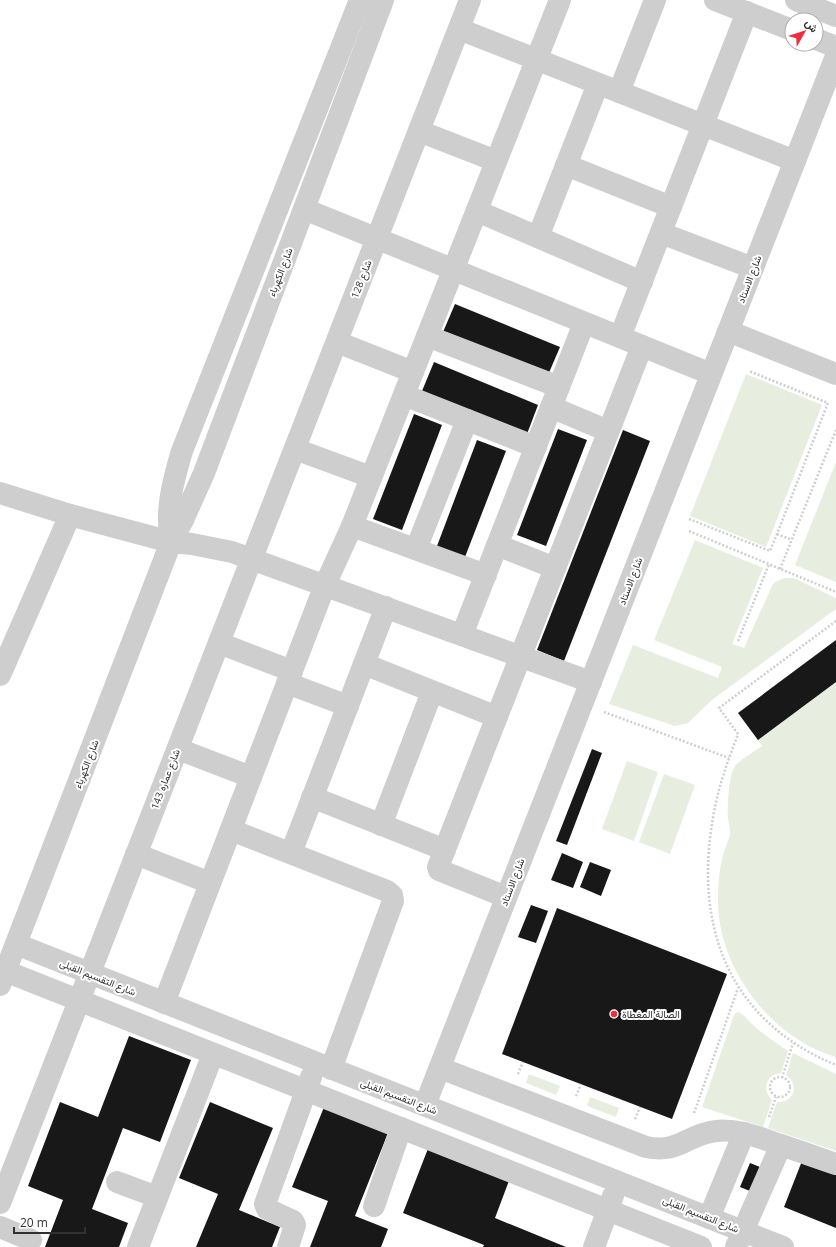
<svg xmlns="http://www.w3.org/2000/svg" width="836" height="1247" font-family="'Open Sans',Vazirmatn,sans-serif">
<rect width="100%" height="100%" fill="#fff"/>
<g fill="#e7eedf">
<polygon points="746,374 822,405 766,547 690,516"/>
<polygon points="836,462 836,582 795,565"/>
<path d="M 695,540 L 763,568 L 732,644 L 744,648 L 773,584 C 780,578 787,577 796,579 L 836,598 L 836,609 L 713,699 L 688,723 L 675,726 L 609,704 L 633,645 L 718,678 L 722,667 L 654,640 Z"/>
<path d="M 836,640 L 836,1057 C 772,1039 719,969 718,903 C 718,887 719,870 723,855 C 725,847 730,839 730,832 C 730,827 728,821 728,817 C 727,806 729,774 735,766 C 740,760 755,751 762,746 L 738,713 Z"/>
<polygon points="627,761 658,772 634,841 602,829"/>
<polygon points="664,774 695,785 670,854 639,842"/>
<path d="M 737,1012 C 743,1013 746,1018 750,1022 C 761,1033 775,1042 788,1051 L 781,1073 C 766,1074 761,1090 772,1100 L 763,1127 L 702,1107 L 734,1015 Z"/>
<path d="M 793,1053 L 836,1074 L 836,1151 L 768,1128 L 777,1102 C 794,1103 800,1085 786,1075 Z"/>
<polygon points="529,1074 560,1086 556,1095 526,1083"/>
<polygon points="590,1097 619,1108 616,1117 587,1106"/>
</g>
<g fill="#181818">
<polygon points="455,304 560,347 548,375 443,332"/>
<polygon points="434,362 538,405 527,434 422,391"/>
<polygon points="414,414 442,425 402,530 373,519"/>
<polygon points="558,429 587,440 546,546 517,535"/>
<polygon points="623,430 650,441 564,661 537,650"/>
<polygon points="477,440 506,451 465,557 437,546"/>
<polygon points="836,640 836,682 758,740 738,713"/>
<polygon points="592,749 602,753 567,845 556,841"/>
<polygon points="562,853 583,862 573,888 551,880"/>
<polygon points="590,862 611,870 601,896 580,887"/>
<polygon points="531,905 548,911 536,943 518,937"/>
<polygon points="557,908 727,974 672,1119 502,1054"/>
<polygon points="129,1036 191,1060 160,1142 123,1128 92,1209 128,1223 119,1247 45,1247 63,1200 28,1186 60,1102 98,1117"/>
<polygon points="210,1102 273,1128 239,1210 280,1227 272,1247 196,1247 218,1194 179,1178"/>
<polygon points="324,1107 388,1133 355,1216 388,1229 381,1247 310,1247 328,1201 292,1187"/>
<polygon points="429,1146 510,1178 495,1218 566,1247 483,1247 484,1245 403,1213"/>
<polygon points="802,1161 836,1174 836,1228 784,1207"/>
<polygon points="750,1163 760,1167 750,1191 740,1187"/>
</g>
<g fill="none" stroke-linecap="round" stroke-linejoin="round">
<g stroke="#cecece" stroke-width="2.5" stroke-dasharray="2 2" stroke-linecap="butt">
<polyline points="689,519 770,551 777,534 828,403 749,371"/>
<polyline points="689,531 836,592"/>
<polyline points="777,534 792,540"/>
<polyline points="780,569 836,430"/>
<path d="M 836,621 L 719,708 L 738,734 C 729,758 720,782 715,807 C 692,919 724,1019 836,1065"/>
<polyline points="738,641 769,564"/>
<polyline points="604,712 729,758"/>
<polyline points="518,1074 523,1062"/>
<circle cx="780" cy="1087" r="10"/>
<polyline points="782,1078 793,1043"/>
<polyline points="576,1096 581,1084"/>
<polyline points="694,1113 738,988"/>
<polyline points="769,1117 776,1097"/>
<polyline points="635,1119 640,1107"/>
</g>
<g stroke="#cecece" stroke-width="22">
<polyline points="715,0 792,30"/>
<polyline points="796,0 836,16"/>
<polyline points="459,29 795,161"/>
<polyline points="816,39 836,47"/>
<polyline points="619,92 655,0"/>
<polyline points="419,131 496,161"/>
<polyline points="566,165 671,207"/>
<polyline points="304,209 711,374"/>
<polyline points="477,211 642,282"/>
<polyline points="661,233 753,268"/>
<polyline points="538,237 598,84"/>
<polyline points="728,331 836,374"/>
<polyline points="427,336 559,387"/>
<polyline points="620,337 747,12"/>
<polyline points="337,342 413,372"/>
<polyline points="404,395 536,447"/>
<polyline points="551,407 608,431"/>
<polyline points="295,449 371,477"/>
<polyline points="0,493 70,515 171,542 192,544 232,552 591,682"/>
<polyline points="352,526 486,575"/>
<path d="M 171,542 C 165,511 173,481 182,451 L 360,0"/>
<polyline points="497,545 555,568"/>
<polyline points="416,549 467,420"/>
<polyline points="462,635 584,323"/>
<polyline points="219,643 292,671"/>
<polyline points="364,664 497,717"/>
<polyline points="0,675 70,515"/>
<polyline points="287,683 348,706"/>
<polyline points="178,749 251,777"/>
<polyline points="312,797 445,850"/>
<polyline points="381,825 432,692"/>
<polyline points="231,830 387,891 392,895 393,901 331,1069"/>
<polyline points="291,853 386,607"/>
<polyline points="136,854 210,883"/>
<polyline points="506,897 439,870 438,867 642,346"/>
<polyline points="16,944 783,1247"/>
<polyline points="5,971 701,1247"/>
<polyline points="0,985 171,542 183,520 204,473 383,0"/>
<polyline points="164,1003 325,585 352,526 560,0"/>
<path d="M 440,1068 L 646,1147 C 680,1154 687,1134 716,1131 C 738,1128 760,1138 781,1145 C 799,1151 818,1158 836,1164"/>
<polyline points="425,1105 836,56"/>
<polyline points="117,1182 157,1197"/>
<polyline points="0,1203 470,0"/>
<polyline points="374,1206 401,1128"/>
<polyline points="709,1218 744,1133"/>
<polyline points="0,1227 31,1240"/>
<polyline points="138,1247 213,1054"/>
<polyline points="288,1247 295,1225 293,1221 267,1209 265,1204 311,1077"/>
<polyline points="594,1247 613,1196"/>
<polyline points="736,1247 781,1145"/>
</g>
</g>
<circle fill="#ee2d3d" stroke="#fff" stroke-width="1.5" cx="614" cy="1014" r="4"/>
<g text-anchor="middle" stroke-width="4" stroke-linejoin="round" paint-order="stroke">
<g font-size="10" fill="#313131" stroke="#fff">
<text transform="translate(280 272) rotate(-69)" y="4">شارع الكهرباء</text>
<text transform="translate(361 279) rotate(-69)" y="4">شارع 128</text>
<text transform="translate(749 279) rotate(-69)" y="4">شارع الاستاد</text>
<text transform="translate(630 581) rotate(-69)" y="4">شارع الاستاد</text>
<text transform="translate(86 764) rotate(-69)" y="4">شارع الكهرباء</text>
<text transform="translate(165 779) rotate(-69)" y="4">شارع عماره 143</text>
<text transform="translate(512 882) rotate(-69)" y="4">شارع الاستاد</text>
<text transform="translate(98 977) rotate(22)" y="4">شارع التقسيم القبلى</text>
<text transform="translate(399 1096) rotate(21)" y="4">شارع التقسيم القبلى</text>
<text transform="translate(701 1214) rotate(22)" y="4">شارع التقسيم القبلى</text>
</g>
<g font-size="10" fill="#313131" stroke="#fff" text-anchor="start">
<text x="622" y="1018">الصالة المغطاة</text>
</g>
</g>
<g transform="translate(804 32) rotate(51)"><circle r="19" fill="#ffffff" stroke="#adadad"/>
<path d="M0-3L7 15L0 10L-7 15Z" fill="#ee2d3d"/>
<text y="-6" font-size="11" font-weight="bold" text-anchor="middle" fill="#313131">ش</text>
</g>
<path d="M14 1227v6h71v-6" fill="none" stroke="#313131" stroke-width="2"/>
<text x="20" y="1227" font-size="12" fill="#313131" stroke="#ffffff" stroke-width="3" paint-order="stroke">20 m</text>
</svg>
